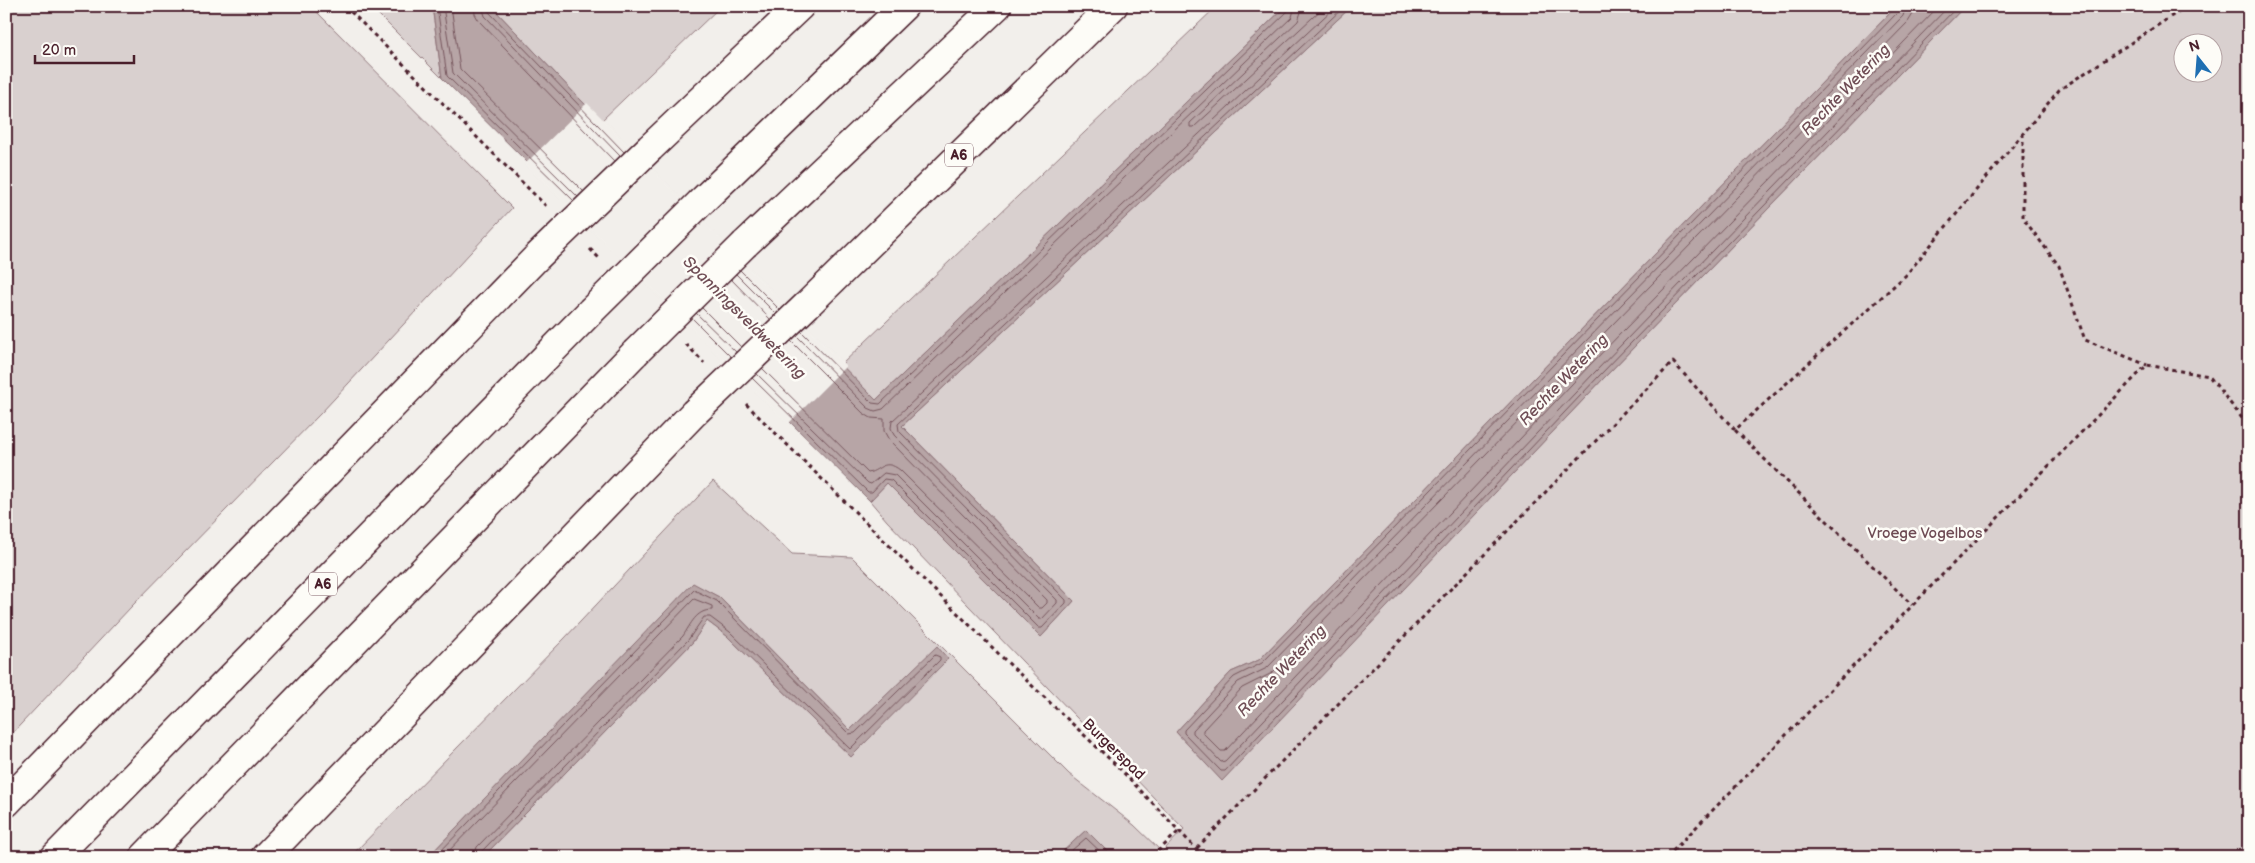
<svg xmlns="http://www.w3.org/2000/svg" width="2255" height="863" font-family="'Balsamiq Sans',sans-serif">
<rect width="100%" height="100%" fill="#f2efeb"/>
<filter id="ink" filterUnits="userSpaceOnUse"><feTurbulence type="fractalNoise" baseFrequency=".02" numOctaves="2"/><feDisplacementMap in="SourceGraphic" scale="10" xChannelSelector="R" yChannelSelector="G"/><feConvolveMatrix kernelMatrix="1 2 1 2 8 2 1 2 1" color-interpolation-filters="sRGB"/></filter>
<g filter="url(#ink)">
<g fill="#d9d0cf" stroke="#92787d" fill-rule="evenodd">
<polygon points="6,6 311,6 512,208 321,413 131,607 6,740"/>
<polygon points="370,6 432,6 442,78"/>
<polygon points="491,6 721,6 601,121"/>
<polygon points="1217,6 1286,6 876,400 841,365"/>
<path d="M 1352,6 L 1897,6 L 1259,660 L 1231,672 L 1176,732 L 1222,780 L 1603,379 L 1965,6 L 2249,6 L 2249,857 L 1113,857 L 1086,830 L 1057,857 L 483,857 L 692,643 L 707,621 L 727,636 L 851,757 L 937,647 L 850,730 L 719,597 L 693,584 L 428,857 L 350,857 L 564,639 L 713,481 L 792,554 L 852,557 L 1069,774 L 1134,825 L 1162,852 L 1184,829 L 887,521 L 870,501 L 887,483 L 1041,637 L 1074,601 L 902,426 ZM 2182,42 L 2212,42 L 2212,72 L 2182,72 Z"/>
</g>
<g fill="#b7a5a6" stroke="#8b6f75">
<polygon points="432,6 491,6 601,121 876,400 1286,6 1352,6 902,426 1074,601 1041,637 887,483 870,501 442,78"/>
<polygon points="1897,6 1965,6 1603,379 1222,781 1176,732 1231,672 1259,660"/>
<polygon points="693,583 719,597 850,730 937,646 948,659 851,757 727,636 707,621 692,643 483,857 428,857"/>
<polygon points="1086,830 1113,857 1057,857"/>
</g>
<polygon fill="#f2efeb" points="587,103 846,366 788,424 525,164"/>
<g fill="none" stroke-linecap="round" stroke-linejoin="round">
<g stroke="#76555c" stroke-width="1">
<polyline points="437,6 447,76 574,201"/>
<polyline points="443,6 453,73 578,197"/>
<polyline points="451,6 460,69 583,191"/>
<polyline points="474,6 475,14 479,21 614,161"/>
<polyline points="482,6 485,16 620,156"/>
<polyline points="488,6 489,12 624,152"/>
<polyline points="1303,6 1298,21 1190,123 1190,127 1194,127 1325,6"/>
<polyline points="1900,6 1898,12 1262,663 1234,677 1184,730 1184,733 1221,771 1225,771 1599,376 1958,6"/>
<polyline points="1906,6 1903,16 1267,668 1238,682 1193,730 1193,733 1221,762 1225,761 1595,372 1949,6"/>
<polyline points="1914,6 1913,14 1908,22 1272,673 1242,688 1203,730 1203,733 1221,751 1225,751 1589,366 1939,6"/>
<polyline points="740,270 780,310"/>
<polyline points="736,274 776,314"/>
<polyline points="731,279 770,319"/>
<polyline points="702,308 741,347"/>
<polyline points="696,313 736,352"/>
<polyline points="692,318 731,357"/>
<polyline points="801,331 872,403 880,404 1287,12 1289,6"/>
<polyline points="797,336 868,408 875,411 883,409 1292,17 1295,6"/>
<path d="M 762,368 L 868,473 C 881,470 884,458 900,470 L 1039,608 L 1042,608 L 1047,603 L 1047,600 L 889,440 L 884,431 L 884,419 L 871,418 L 863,413 L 791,341"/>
<polyline points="757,374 868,483 871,484 884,473 895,475 1039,619 1042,619 1057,603 1057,600 894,435 891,428 892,421 1336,6"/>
<polyline points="752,378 868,492 872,492 884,479 891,480 1039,628 1042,628 1066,603 1066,600 899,431 898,424 1345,6"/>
<polyline points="435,857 694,590 717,601 849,734 855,733 935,655 940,657 940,660 850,749 730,632 710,617 704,617 688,640 482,851 480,857"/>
<path d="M 443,857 L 694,599 L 712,606 L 712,610 C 696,610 691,624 683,636 L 477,847 L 474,857"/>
<polyline points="1064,857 1086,838 1106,857"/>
</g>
<g stroke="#4a1f2b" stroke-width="31">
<g id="highway">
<polyline points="650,148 800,6"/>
<polyline points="702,201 904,6"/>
<polyline points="745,244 997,6"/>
<polyline points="807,305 1113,6"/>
<polyline points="6,803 537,257"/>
<polyline points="55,857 591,311"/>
<polyline points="144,857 635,353"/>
<polyline points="265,857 694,413"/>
</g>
</g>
<g stroke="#4a1f2b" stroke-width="3" stroke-dasharray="4 4" stroke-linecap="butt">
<polyline points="345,6 546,206"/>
<polyline points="2023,133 2023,218 2059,266 2085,340 2147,365"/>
<polyline points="590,249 600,259"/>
<polyline points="686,344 704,363"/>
<polyline points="746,404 1005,660 1120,769 1204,857"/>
<polyline points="1735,430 1912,605"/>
<polyline points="1197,848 1673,362 1735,430 1906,275 2059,90 2187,6"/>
<polyline points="1152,857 1179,831"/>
<polyline points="1667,857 2147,365 2209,376 2249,427"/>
</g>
<use href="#highway" stroke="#fdfcf7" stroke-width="28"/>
<g stroke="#4a1f2b" stroke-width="31" stroke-linecap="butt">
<g id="highway-bridge">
<polyline points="537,257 650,148"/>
<polyline points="591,311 702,201"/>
<polyline points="635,353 745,244"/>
<polyline points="694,413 807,305"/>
</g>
</g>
<use href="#highway-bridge" stroke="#fdfcf7" stroke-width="28"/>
</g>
</g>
<g text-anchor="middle" stroke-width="5" stroke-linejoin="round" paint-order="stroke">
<g fill="#fdfcf7" stroke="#806168" stroke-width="1">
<rect x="945" y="143.5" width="28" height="23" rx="4"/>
<rect x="309" y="572.5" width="28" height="23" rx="4"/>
</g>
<g font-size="14" font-weight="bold" fill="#4a1f2b">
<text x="959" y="160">A6</text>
<text x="323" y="589">A6</text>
</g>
<g font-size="15" fill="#6e4b54" stroke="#fdfcf7">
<text x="1925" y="538">Vroege Vogelbos</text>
</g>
<g font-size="15" fill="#4a1f2b" stroke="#fdfcf7">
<text transform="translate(1114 749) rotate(44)" y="5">Burgerspad</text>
</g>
<g font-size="16" font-style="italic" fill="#704e56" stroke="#fdfcf7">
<text transform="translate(1845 89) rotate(-46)" y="6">Rechte Wetering</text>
<text transform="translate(745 317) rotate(45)" y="6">Spanningsveldwetering</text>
<text transform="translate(1563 379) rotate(-46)" y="6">Rechte Wetering</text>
<text transform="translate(1281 670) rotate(-46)" y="6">Rechte Wetering</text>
</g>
</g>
<rect width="2255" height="863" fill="none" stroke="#fdfcf7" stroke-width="25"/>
<rect x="12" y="12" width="2230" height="838" fill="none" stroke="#4a1f2b" stroke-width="2" filter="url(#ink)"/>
<g transform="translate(2198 58) rotate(343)"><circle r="24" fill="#fdfcf7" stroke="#b5a4a5"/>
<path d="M0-4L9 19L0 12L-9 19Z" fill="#1f6fb2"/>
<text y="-8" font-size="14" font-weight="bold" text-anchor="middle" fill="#4a1f2b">N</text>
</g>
<path d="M35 55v8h99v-8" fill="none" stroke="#4a1f2b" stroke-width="2.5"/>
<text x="42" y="55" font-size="15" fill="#4a1f2b" stroke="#fdfcf7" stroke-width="4" paint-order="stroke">20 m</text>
</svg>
